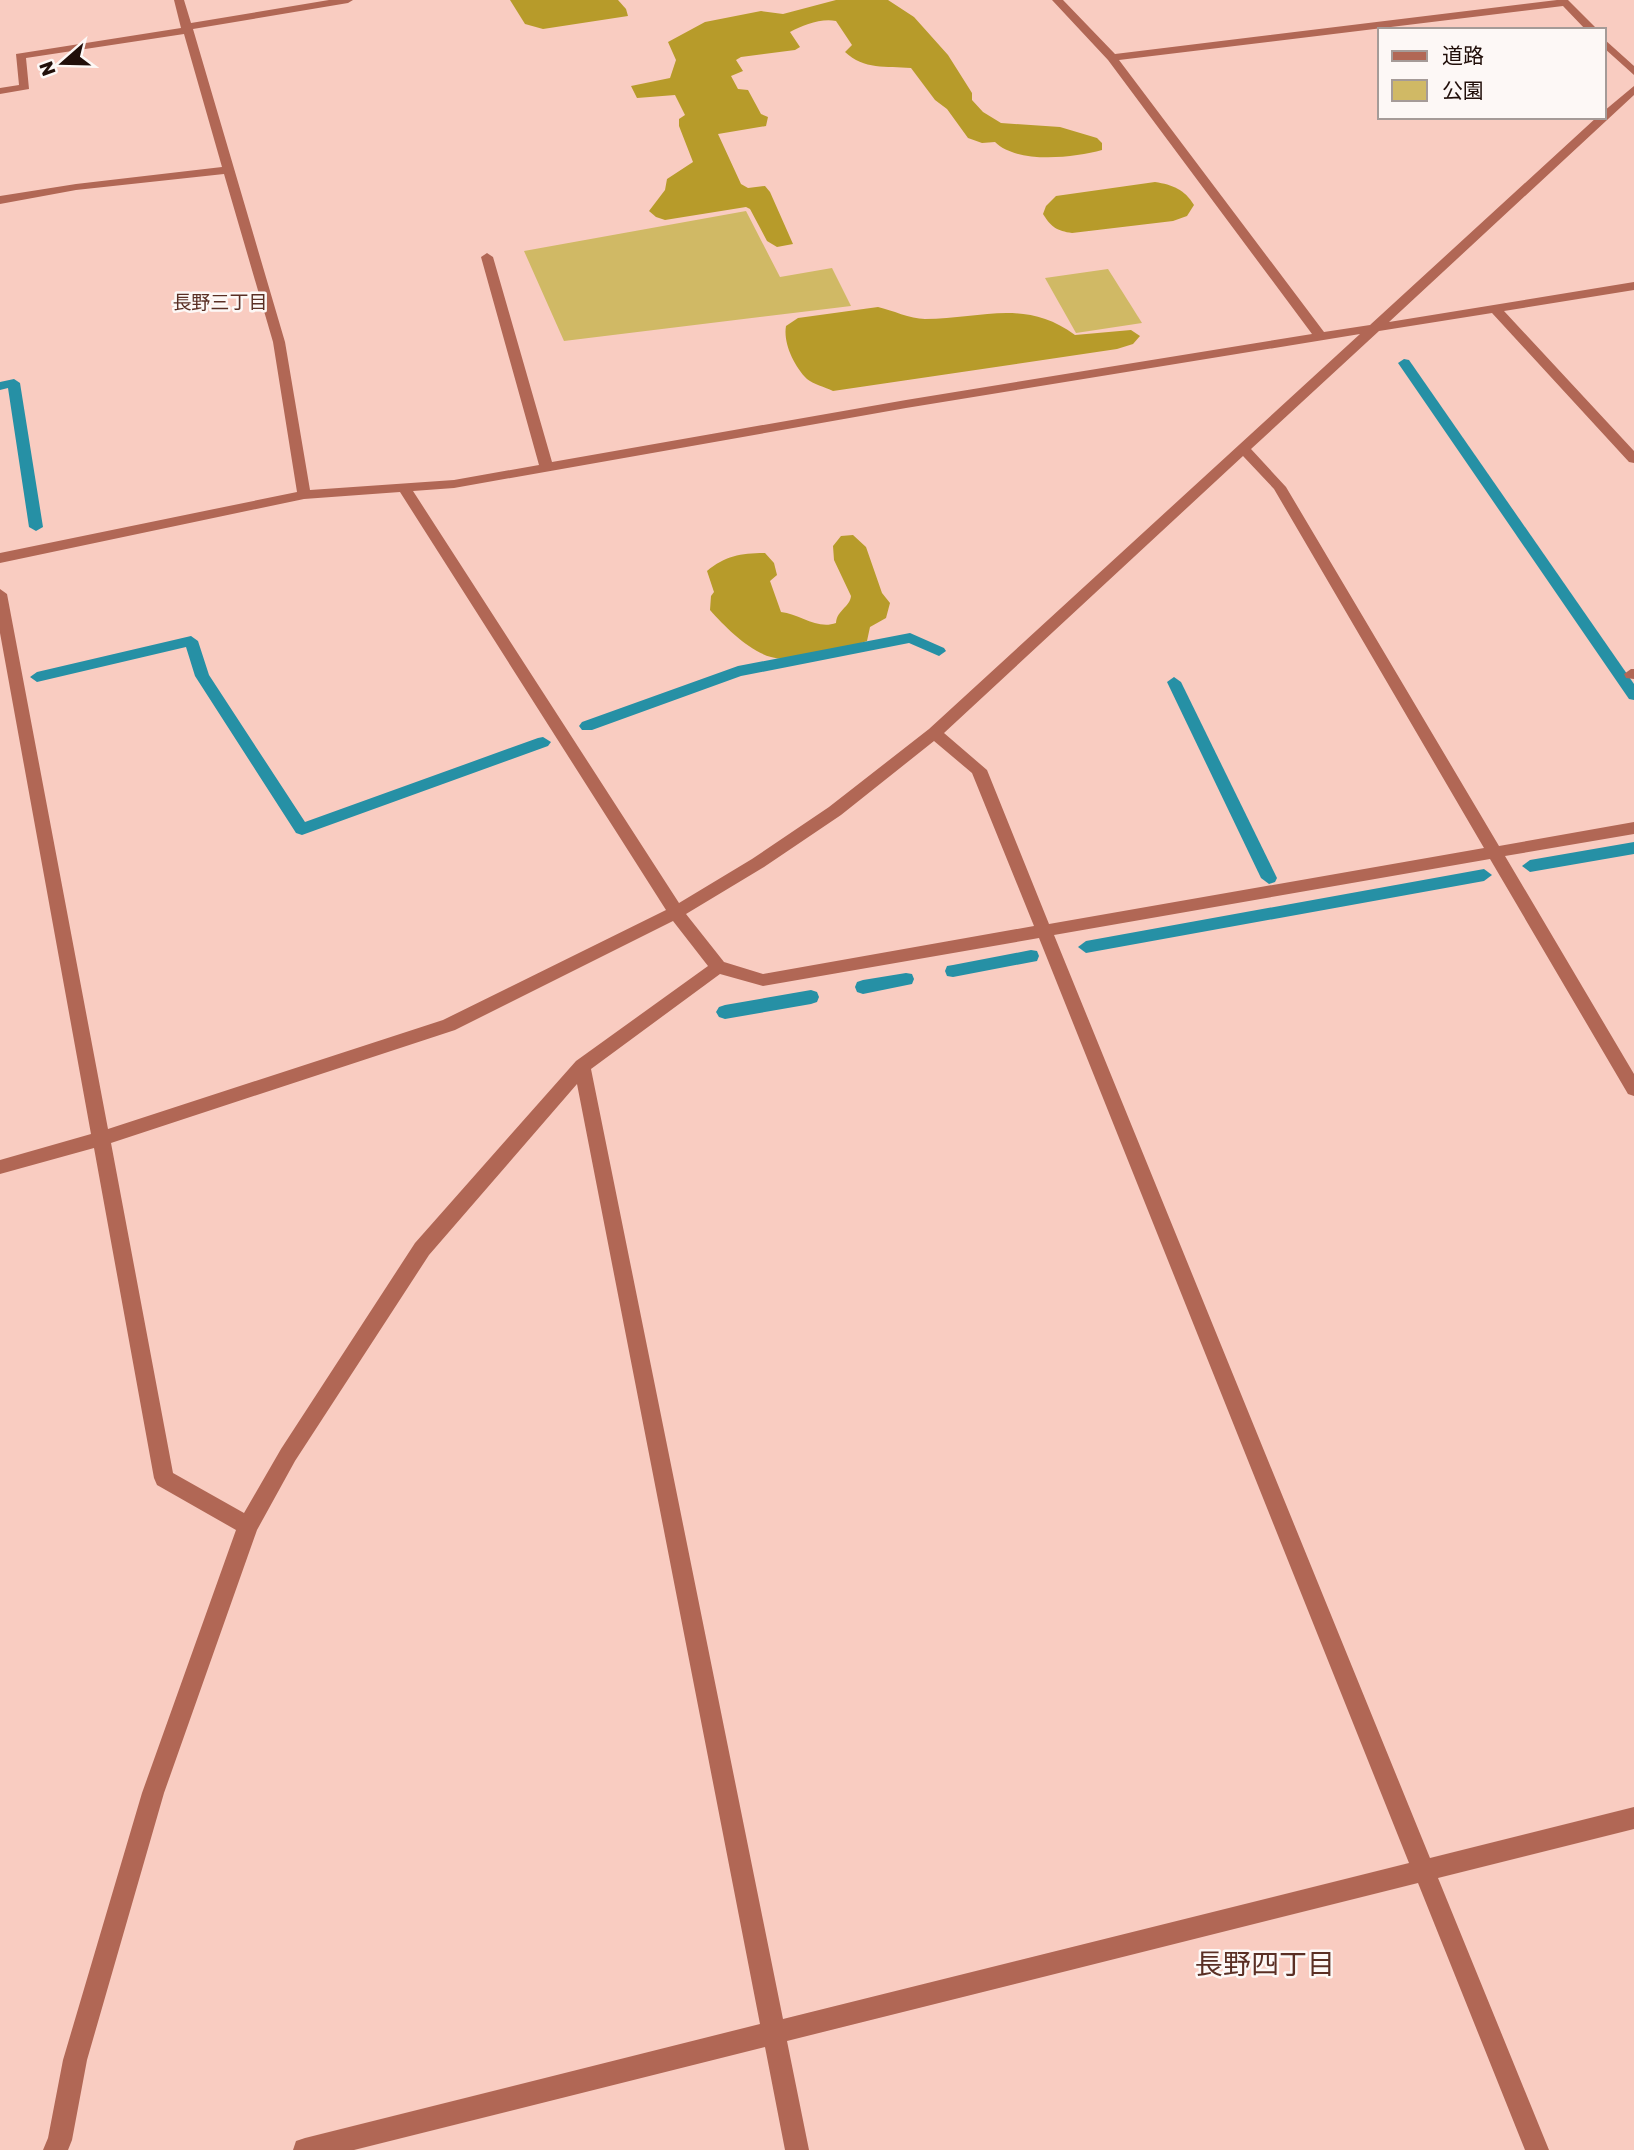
<svg xmlns="http://www.w3.org/2000/svg" width="1634" height="2150" font-family="Rubik,'Noto Sans JP',sans-serif">
<rect width="100%" height="100%" fill="#f9ccc1"/>
<g fill="#d0b965">
<polygon points="746,211 780,277 832,268 851,306 564,341 524,251"/>
<polygon points="1108,269 1142,323 1076,333 1045,278"/>
</g>
<g fill="#b79b2a">
<polygon points="510,0 618,0 626,9 628,16 543,29 525,24"/>
<path d="M 836,0 L 888,0 L 914,17 L 948,55 L 972,93 L 972,100 L 983,112 L 1001,123 L 1060,127 L 1097,138 L 1102,143 L 1102,150 C 1073,158 1017,164 995,142 L 982,143 L 968,138 L 947,109 L 935,100 L 911,68 C 886,66 864,70 845,52 L 852,45 L 836,21 C 821,18 803,25 790,32 L 800,47 L 795,50 L 741,57 L 736,60 L 743,71 L 731,76 L 738,89 L 748,90 L 761,114 L 768,117 L 766,126 L 718,134 L 741,184 L 748,188 L 765,186 L 770,192 L 793,244 L 777,247 L 767,241 L 750,209 L 746,207 L 665,220 L 656,217 L 649,211 L 665,190 L 667,179 L 693,162 L 679,126 L 679,119 L 685,115 L 675,95 L 637,98 L 631,86 L 670,78 L 676,60 L 668,42 L 705,22 L 761,11 L 783,14 Z"/>
<path d="M 1155,182 C 1173,185 1184,189 1194,205 L 1187,216 L 1173,221 L 1072,233 C 1057,231 1051,227 1043,214 L 1046,206 L 1056,196 Z"/>
<path d="M 878,307 C 892,310 910,319 925,319 C 981,319 1025,298 1075,335 L 1131,330 L 1140,336 L 1133,344 L 1117,349 L 833,391 C 825,387 813,384 807,379 C 794,366 783,343 786,326 L 798,318 Z"/>
<path d="M 853,535 L 866,547 L 882,593 L 890,603 L 886,618 L 870,627 L 867,641 C 845,649 793,664 771,657 C 749,651 725,627 710,610 L 711,596 L 714,592 L 707,571 C 725,556 741,553 765,553 L 774,563 L 777,575 L 770,581 L 781,612 C 800,614 817,630 836,623 C 837,610 850,607 851,596 L 834,560 L 833,546 L 841,536 Z"/>
</g>
<g fill="none" stroke-linecap="round" stroke-linejoin="round">
<g fill="#2690a5" fill-rule="evenodd">
<polygon points="1404,359 1409,360 1634,684 1634,700 1629,699 1398,363"/>
<polygon points="14,379 20,383 43,527 36,531 29,527 8,388 0,390 0,382"/>
<polygon points="910,633 944,648 946,651 939,656 909,643 741,676 592,730 582,730 579,726 582,722 738,666"/>
<polygon points="191,636 198,641 209,675 305,822 538,738 543,737 551,742 548,746 302,835 296,833 195,676 186,647 37,682 30,677 37,672"/>
<polygon points="1174,677 1181,682 1277,878 1275,882 1269,884 1261,878 1167,682"/>
<polygon points="1634,842 1634,854 1530,872 1522,866 1530,860"/>
<polygon points="1484,869 1492,875 1484,881 1086,953 1078,947 1086,941"/>
<polygon points="1031,950 1037,951 1039,956 1037,961 953,977 947,976 945,971 947,966 953,965"/>
<polygon points="906,973 912,974 914,979 912,984 863,994 857,992 855,987 857,982 863,980"/>
<polygon points="811,990 817,992 819,997 817,1002 811,1004 725,1019 719,1017 716,1012 719,1007 725,1005"/>
</g>
<g fill="#b16755" fill-rule="evenodd">
<path d="M 174,0 L 184,0 L 191,23 L 329,0 L 353,0 L 348,3 L 193,29 L 285,342 L 310,490 L 454,480 L 539,465 L 481,257 L 487,253 L 493,257 L 552,462 L 906,400 L 1312,334 L 1108,60 L 1052,0 L 1063,0 L 1115,54 L 1557,0 L 1568,0 L 1596,28 L 1597,30 L 1586,30 L 1563,6 L 1119,60 L 1324,332 L 1370,325 L 1597,117 L 1604,117 L 1604,111 L 1634,86 L 1634,95 L 1389,322 L 1634,282 L 1634,290 L 1504,311 L 1634,451 L 1634,463 L 1629,462 L 1492,313 L 1379,331 L 1251,449 L 1286,487 L 1499,846 L 1634,822 L 1634,834 L 1505,856 L 1634,1074 L 1634,1096 L 1628,1094 L 1490,859 L 1054,935 L 1430,1858 L 1634,1807 L 1634,1829 L 1438,1878 L 1549,2150 L 1525,2150 L 1418,1883 L 787,2041 L 809,2150 L 785,2150 L 765,2047 L 354,2150 L 293,2150 L 296,2141 L 305,2138 L 760,2024 L 577,1084 L 429,1255 L 295,1461 L 257,1530 L 164,1793 L 87,2060 L 72,2140 L 68,2150 L 43,2150 L 48,2138 L 63,2060 L 142,1793 L 236,1530 L 157,1485 L 154,1478 L 94,1148 L 0,1174 L 0,1160 L 91,1134 L 0,633 L 0,589 L 7,594 L 108,1129 L 443,1020 L 666,910 L 400,492 L 304,499 L 0,563 L 0,553 L 297,492 L 273,342 L 224,174 L 76,190 L 0,204 L 0,196 L 76,184 L 222,167 L 184,34 L 26,58 L 29,89 L 0,94 L 0,88 L 19,85 L 16,54 L 181,28 ZM 1360,334 L 929,729 L 829,807 L 752,859 L 679,903 L 413,491 L 454,488 L 906,408 ZM 1243,456 L 1274,489 L 1484,848 L 1049,924 L 987,770 L 944,733 ZM 934,741 L 972,773 L 1034,926 L 763,974 L 724,962 L 686,914 L 764,867 L 841,815 ZM 673,921 L 708,966 L 576,1061 L 415,1243 L 281,1449 L 244,1513 L 173,1473 L 111,1143 L 455,1030 ZM 1039,938 L 1409,1863 L 783,2019 L 591,1069 L 720,974 L 763,986 Z"/>
<polygon points="1604,39 1634,66 1634,75 1604,48"/>
<polygon points="1631,669 1634,669 1634,679 1626,678 1624,674"/>
</g>
</g>
<g text-anchor="middle" stroke-width="5" stroke-linejoin="round" paint-order="stroke">
<g font-size="19" fill="#5a2f24" stroke="#fdf8f6">
<text x="220" y="309">長野三丁目</text>
</g>
<g font-size="28" fill="#5a2f24" stroke="#fdf8f6">
<text x="1265" y="1974">長野四丁目</text>
</g>
</g>
<rect x="1378" y="28" width="228" height="91" fill="#fdf8f6" stroke="#a59b98" stroke-width="2"/>
<rect x="1392" y="51" width="35" height="10" fill="#b16755" stroke="#a59b98" stroke-width="2"/>
<text x="1442" y="63" font-size="21" fill="#210f0a">道路</text>
<rect x="1392" y="80" width="35" height="21" fill="#d0b965" stroke="#a59b98" stroke-width="2"/>
<text x="1442" y="98" font-size="21" fill="#210f0a">公園</text>
<g transform="translate(63 63) rotate(250)" stroke="#fdf8f6" stroke-width="5" paint-order="stroke">
<path d="M0-5L12 26L0 18L-12 26Z" fill="#210f0a"/>
<text y="-10" font-size="19" font-weight="bold" text-anchor="middle" fill="#210f0a">N</text>
</g>
</svg>
